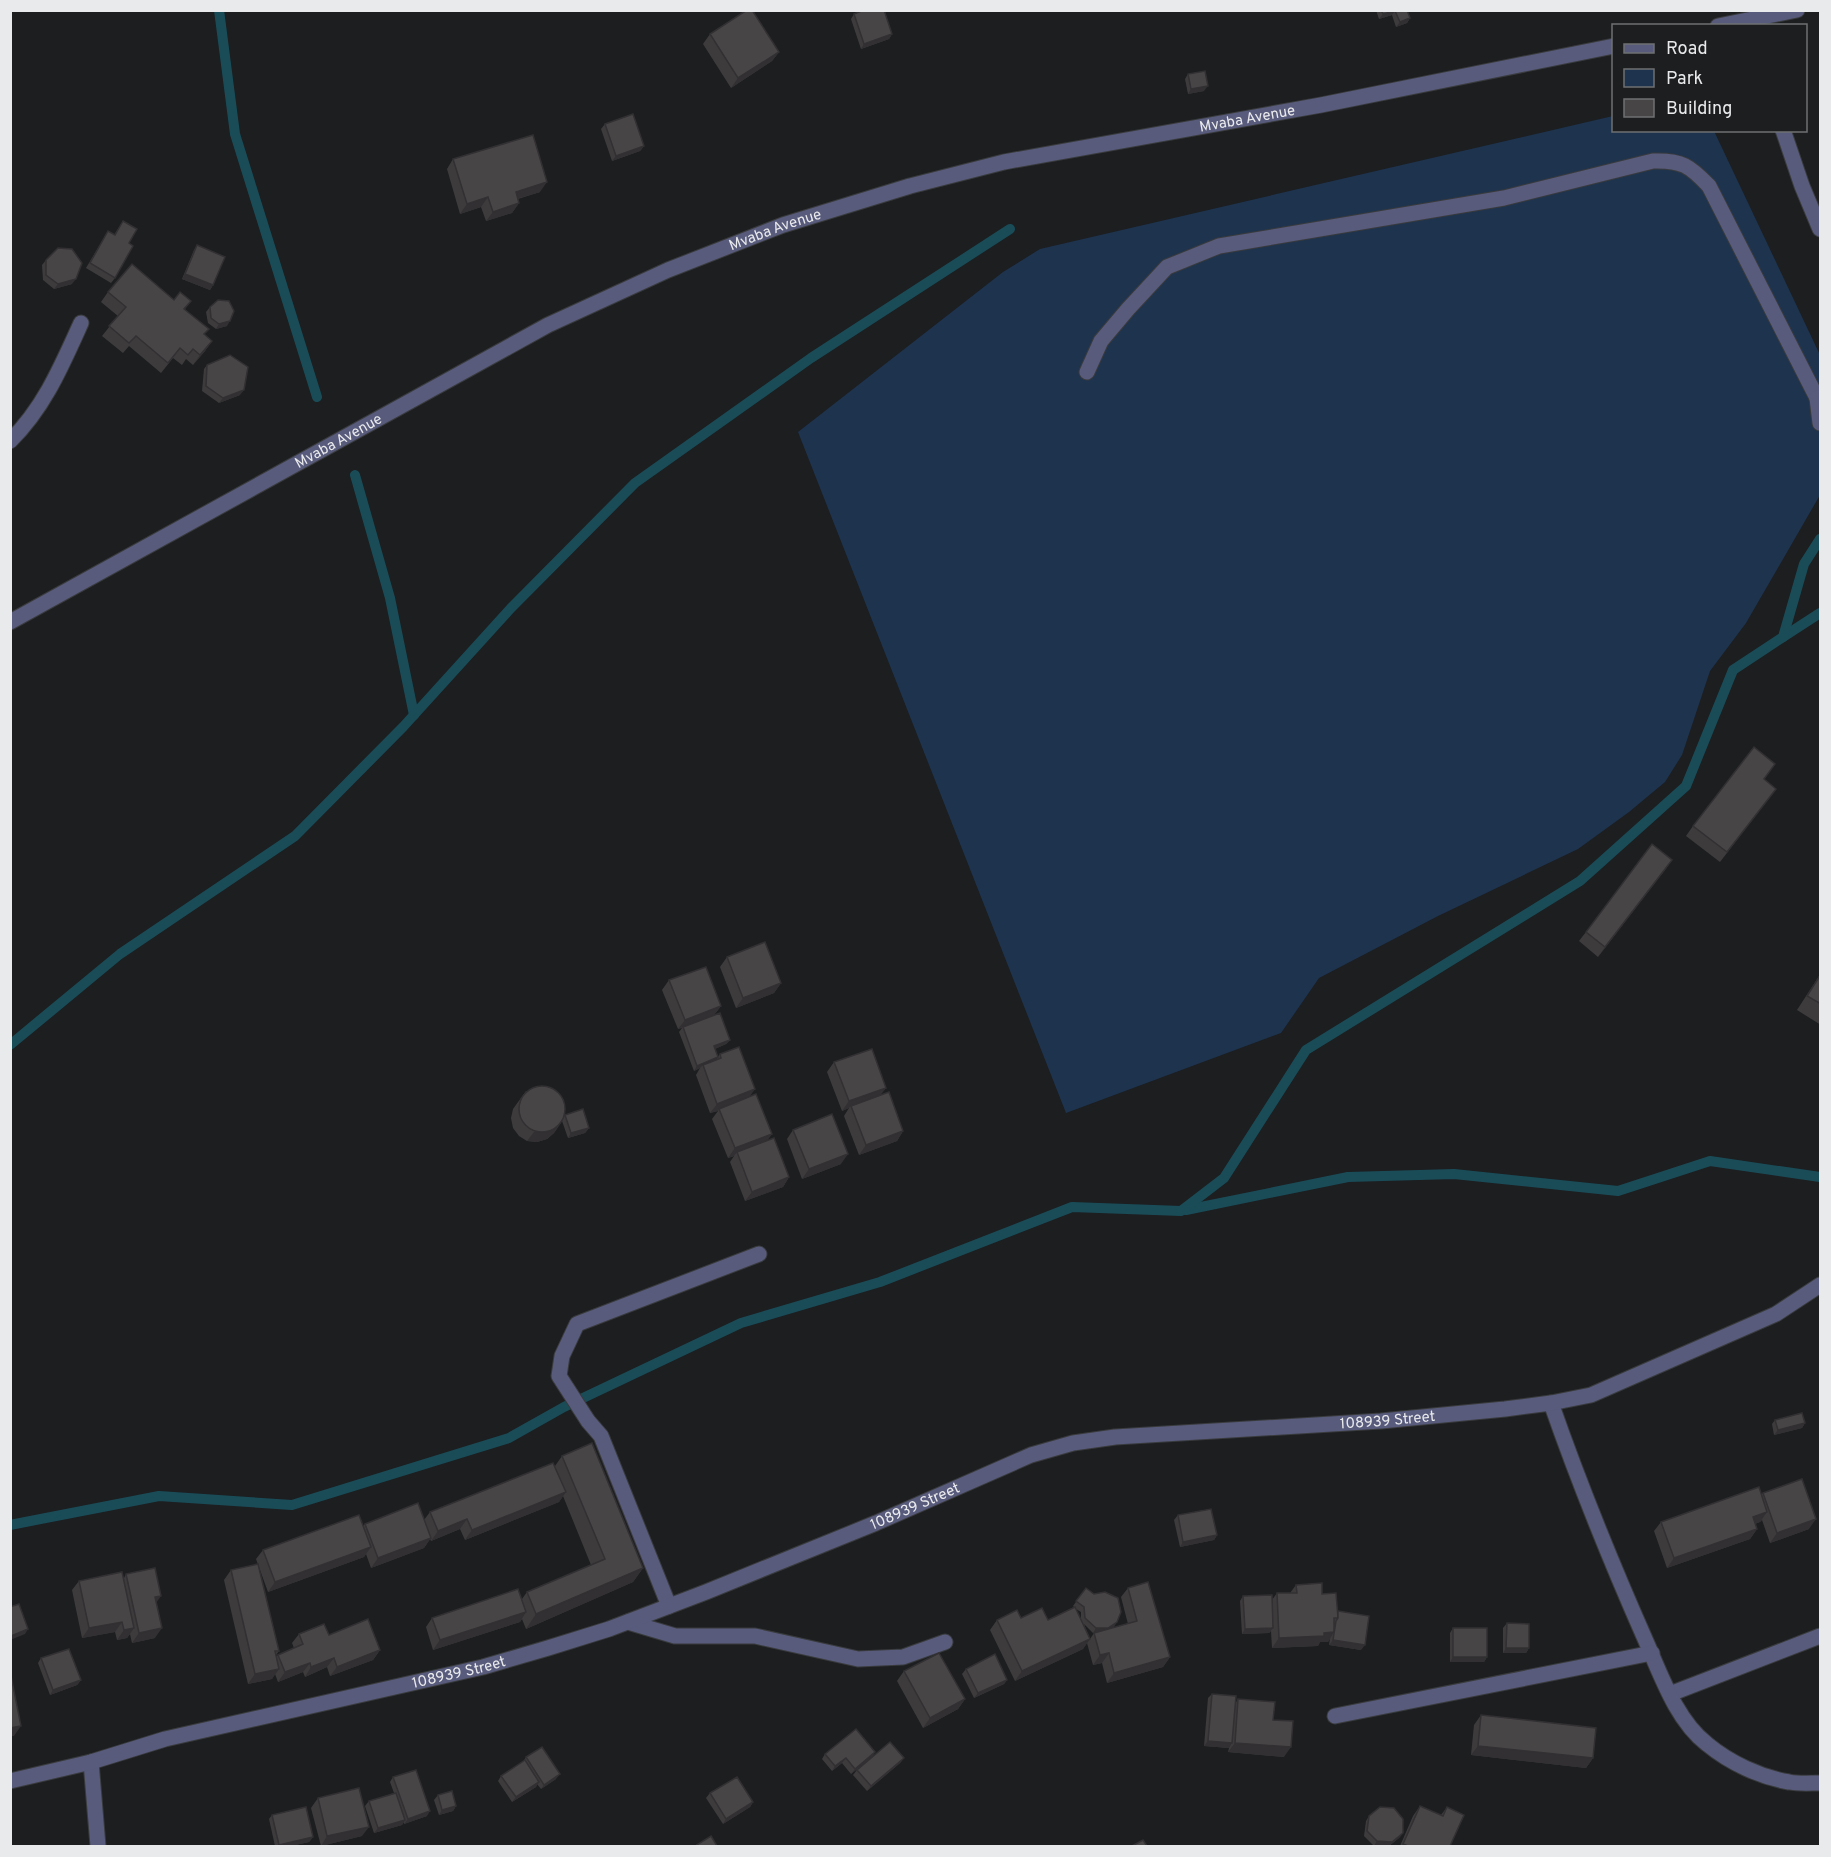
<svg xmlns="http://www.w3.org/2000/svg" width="1831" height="1857" font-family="Overpass,sans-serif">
<rect width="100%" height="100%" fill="#1c1e20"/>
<polygon fill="#1e334e" points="1613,116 1614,130 1714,131 1820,355 1820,495 1746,623 1710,671 1682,755 1665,782 1629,812 1578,849 1438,916 1319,978 1281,1033 1066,1113 798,432 1003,272 1040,249"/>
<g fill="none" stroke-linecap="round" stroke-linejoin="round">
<g stroke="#1a4c58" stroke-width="10">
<polyline points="219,10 235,134 317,397"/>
<polyline points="355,475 390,598 414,715"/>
<polyline points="1783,637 1820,613"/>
<polyline points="10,1045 120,954 295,836 403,727 511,608 635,483 811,358 1010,229"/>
<polyline points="1186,1210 1348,1177 1454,1174 1618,1191 1710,1161 1820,1177"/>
<polyline points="10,1525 159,1496 292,1505 509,1438 564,1407 741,1323 880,1282 1072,1207 1181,1211 1224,1178 1306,1050 1580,881 1686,786 1733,670 1783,637 1804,564 1820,539"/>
</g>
<g stroke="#393b3d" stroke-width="17">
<g id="service">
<polyline points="1783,130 1802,186 1820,229"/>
<path d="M 1087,372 L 1101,341 L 1128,309 L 1167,267 L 1219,246 L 1504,198 L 1653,161 C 1682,160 1690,166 1709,186 L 1817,398 L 1820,394"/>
<polyline points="1817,398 1820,423"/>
<polyline points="669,1606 601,1436 588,1421 559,1376 562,1356 577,1324 759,1254"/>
<polyline points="628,1622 675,1636 755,1636 858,1659 903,1657 945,1642"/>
<polyline points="1670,1694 1820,1636"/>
</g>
</g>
<g stroke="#393b3d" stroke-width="17">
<g id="minor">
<path d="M 10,441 C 44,408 62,365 81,323"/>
<path d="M 1551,1403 C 1579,1483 1611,1562 1645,1639 C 1661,1675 1676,1720 1707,1744 C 1730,1763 1760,1777 1789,1782 C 1799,1784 1810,1783 1820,1783"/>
<polyline points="1335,1716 1652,1653"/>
<polyline points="91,1762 98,1846"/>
<path id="s1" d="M 10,1781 L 91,1762 L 165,1739 L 483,1667 L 548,1648 L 609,1629 L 706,1592 L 876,1523 L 1031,1455 L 1073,1443 L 1115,1437 L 1381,1421 L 1505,1409 L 1551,1403 L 1591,1395 L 1776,1314 L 1820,1285"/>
</g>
</g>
<g stroke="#393b3d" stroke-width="17">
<g id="tertiary">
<polyline points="1718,26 1797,10"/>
<path id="s2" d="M 10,622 L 548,325 L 668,270 L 783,225 L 910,186 L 1004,162 L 1321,105 L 1614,46"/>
</g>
</g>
<use href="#service" stroke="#585b7c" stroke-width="15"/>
<use href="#minor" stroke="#585b7c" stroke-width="15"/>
<use href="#tertiary" stroke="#585b7c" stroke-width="15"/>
</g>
<g fill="#3e3b3d" fill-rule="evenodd">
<polygon points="1376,10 1407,10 1410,18 1407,23 1396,27 1392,15 1379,19"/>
<polygon points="854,14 892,34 889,39 861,49 851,19"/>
<polygon points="710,34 779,52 772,61 731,88 703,44"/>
<polygon points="1188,74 1204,91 1188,94 1185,79"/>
<polygon points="605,124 644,146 640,151 612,161 601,129"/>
<polygon points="453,159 540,192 518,199 519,203 512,213 486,221 481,207 460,214 447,169"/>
<polygon points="123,221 129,243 115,278 111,283 86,268 108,231 114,235"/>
<polygon points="197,245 213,285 210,290 182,279 194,250"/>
<polygon points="46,260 72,284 54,289 43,280 42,265"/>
<polygon points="108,292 191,301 185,309 205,335 212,341 205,351 193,365 186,359 182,365 173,358 161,373 129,346 123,353 102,336 118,316 101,302"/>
<polygon points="210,307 227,326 216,329 208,323 206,312"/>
<polygon points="207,365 240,395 219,403 202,391 204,369"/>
<polygon points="1764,780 1776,789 1720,862 1686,836 1693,826"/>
<polygon points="1672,860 1598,957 1579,941 1586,932"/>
<polygon points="727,957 781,983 774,993 736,1008 720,967"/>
<polygon points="1821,973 1821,1025 1797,1010"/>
<polygon points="669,980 721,1006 714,1015 730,1040 726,1044 715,1049 716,1059 720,1054 750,1097 768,1140 789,1177 783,1187 745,1201 730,1162 734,1156 728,1158 712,1119 718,1111 710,1113 696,1075 700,1068 694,1071 679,1032 682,1028 678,1029 662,990"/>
<polygon points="834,1062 881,1095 903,1131 897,1141 859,1155 844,1116 849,1108 842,1111 827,1072"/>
<polygon points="526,1091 565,1115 589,1128 585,1133 568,1138 562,1121 554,1133 547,1139 537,1142 527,1141 519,1136 513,1128 511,1118 513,1109"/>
<polygon points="793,1130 841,1164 802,1179 787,1139"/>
<polygon points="1775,1420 1805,1423 1802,1428 1774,1435 1772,1424"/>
<polygon points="562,1456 643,1568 633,1582 526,1629 522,1619 520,1622 433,1650 426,1627 432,1618 522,1599 527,1592 591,1565 563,1496 559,1502 465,1540 460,1529 431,1541 430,1539 424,1548 371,1568 366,1554 364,1557 268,1592 256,1559 263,1550 363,1526 365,1524 424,1520 430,1512 555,1466"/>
<polygon points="1763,1493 1809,1529 1770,1543 1762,1520 1760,1522 1755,1524 1757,1529 1750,1539 1667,1568 1654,1531 1661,1522 1761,1495"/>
<polygon points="1178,1515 1217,1535 1214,1540 1180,1547 1174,1520"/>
<polygon points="231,1570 279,1651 276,1655 276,1657 278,1655 294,1648 292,1643 299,1634 329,1635 380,1650 373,1660 330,1676 327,1667 305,1677 303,1672 278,1682 275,1674 272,1679 248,1684 224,1580"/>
<polygon points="126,1574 156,1603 155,1638 132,1643 130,1634 127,1638 117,1640 115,1632 82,1638 72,1590 79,1581 124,1578"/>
<polygon points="1296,1585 1322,1594 1337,1612 1361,1650 1329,1645 1330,1638 1328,1642 1320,1642 1318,1646 1272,1648 1271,1631 1269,1633 1242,1634 1240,1601 1243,1596 1272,1600 1277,1593 1290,1593"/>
<path d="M 1086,1588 L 1117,1622 L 1112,1628 L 1128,1624 L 1121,1597 L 1128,1588 L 1170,1657 L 1163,1667 L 1107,1683 L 1102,1663 L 1093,1665 L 1087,1643 L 1083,1649 L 1015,1681 L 990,1630 L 997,1620 L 1021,1618 L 1048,1620 L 1074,1607 L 1073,1606 ZM 1076,1609 L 1081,1612 L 1081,1620 ZM 1084,1624 L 1093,1633 L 1094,1633 L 1090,1639 Z"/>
<polygon points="1507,1623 1529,1648 1526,1653 1503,1653 1503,1628"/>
<polygon points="1453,1628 1487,1657 1484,1662 1450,1662 1450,1633"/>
<polygon points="41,1658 81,1680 77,1685 50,1695 38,1663"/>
<polygon points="966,1669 1007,1680 1004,1684 974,1698 962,1674"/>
<polygon points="904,1671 965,1699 958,1709 923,1728 897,1681"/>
<polygon points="1212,1694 1235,1704 1238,1699 1273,1720 1284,1757 1228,1752 1229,1748 1204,1746 1208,1698"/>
<polygon points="1481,1715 1593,1758 1586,1768 1471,1755 1474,1725"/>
<polygon points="875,1752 872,1757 851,1774 842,1763 832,1771 822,1759 825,1754"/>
<polygon points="526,1757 556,1779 541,1789 537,1784 536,1787 512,1802 498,1781 501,1776 523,1762"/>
<polygon points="904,1758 900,1763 867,1791 853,1775 857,1770"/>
<polygon points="393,1777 427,1816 404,1824 404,1822 402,1825 374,1833 365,1806 369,1801 394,1793 390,1782"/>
<polygon points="710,1793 753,1802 750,1807 723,1824 706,1798"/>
<polygon points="438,1795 456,1806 453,1811 439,1815 434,1800"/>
<polygon points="318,1798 362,1836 321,1846 311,1808"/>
<polygon points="1420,1806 1441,1815 1447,1807 1450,1846 1400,1846 1413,1816"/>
<polygon points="272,1815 313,1837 309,1842 291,1846 275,1846 269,1819"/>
<polygon points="1369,1816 1403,1833 1399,1838 1389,1846 1374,1846 1364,1836 1366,1821"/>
</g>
<g fill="#323032">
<polygon points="1395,11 1392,15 1379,19 1383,14"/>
<polygon points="1410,18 1407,23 1396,27 1400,22"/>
<polygon points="892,34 889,39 861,49 864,44"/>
<polygon points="779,52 772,61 731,88 738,78"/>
<polygon points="1208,86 1204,91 1188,94 1191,89"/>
<polygon points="644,146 640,151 612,161 616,156"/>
<polygon points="547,182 540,192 509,201 516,192"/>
<polygon points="488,197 481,207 460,214 467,204"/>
<polygon points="519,203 512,213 486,221 493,212"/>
<polygon points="185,274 213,285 210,290 182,279"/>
<polygon points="76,279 72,284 54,289 58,284"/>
<polygon points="230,321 227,326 216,329 219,324"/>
<polygon points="212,341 205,351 193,365 200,355"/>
<polygon points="244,390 240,395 219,403 223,398"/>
<polygon points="1672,860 1666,869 1598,957 1605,947"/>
<polygon points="781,983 774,993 736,1008 743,998"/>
<polygon points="721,1006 714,1015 678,1029 685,1020"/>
<polygon points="730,1040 726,1044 710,1051 714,1046"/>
<polygon points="718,1057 714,1062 703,1065 700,1068 694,1071 697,1066"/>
<polygon points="886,1088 879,1097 851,1106 849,1108 842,1111 849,1101"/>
<polygon points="755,1089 748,1099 719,1109 718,1111 710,1113 717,1104"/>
<polygon points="561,1123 554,1133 547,1139 537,1142 527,1141 534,1132"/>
<polygon points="589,1128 585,1133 568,1138 571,1133"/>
<polygon points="903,1131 897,1141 859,1155 866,1145"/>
<polygon points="772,1134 765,1144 737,1152 734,1156 728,1158 735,1148"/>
<polygon points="848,1154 841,1164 802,1179 809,1169"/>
<polygon points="789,1177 783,1187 745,1201 752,1192"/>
<polygon points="1805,1423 1802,1428 1774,1435 1778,1430"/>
<polygon points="566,1492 559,1502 465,1540 472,1530"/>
<polygon points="1767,1512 1760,1522 1746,1527 1753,1517"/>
<polygon points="467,1519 460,1529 431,1541 438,1531"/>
<polygon points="1816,1519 1809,1529 1770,1543 1777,1533"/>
<polygon points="1757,1529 1750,1539 1667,1568 1674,1558"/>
<polygon points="1217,1535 1214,1540 1180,1547 1183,1542"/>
<polygon points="431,1538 424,1548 371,1568 378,1558"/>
<polygon points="371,1547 364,1557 268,1592 275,1582"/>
<polygon points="643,1568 633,1582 526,1629 536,1614"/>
<polygon points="161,1596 154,1606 155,1597"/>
<polygon points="526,1612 520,1622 433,1650 440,1640"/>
<polygon points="122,1622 115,1632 82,1638 89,1628"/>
<polygon points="1117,1622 1114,1627 1105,1633 1093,1633 1096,1628"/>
<polygon points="134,1628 127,1638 117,1640 124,1630"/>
<polygon points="162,1628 155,1638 132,1643 139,1633"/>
<polygon points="1273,1628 1269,1633 1242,1634 1245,1629"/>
<polygon points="28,1629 25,1634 10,1640 11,1636"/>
<polygon points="1334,1632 1328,1642 1320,1642 1318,1646 1272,1648 1279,1638 1324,1633"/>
<polygon points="1090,1639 1083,1649 1015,1681 1022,1671"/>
<polygon points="1333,1640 1365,1645 1361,1650 1329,1645"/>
<polygon points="1506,1648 1529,1648 1526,1653 1503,1653"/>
<polygon points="380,1650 373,1660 330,1676 337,1667"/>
<polygon points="1109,1653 1102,1663 1093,1665 1100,1655"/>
<polygon points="1170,1657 1163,1667 1107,1683 1114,1673"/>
<polygon points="1453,1657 1487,1657 1484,1662 1450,1662"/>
<polygon points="334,1658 327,1667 305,1677 311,1667"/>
<polygon points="310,1663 303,1672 278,1682 285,1672"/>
<polygon points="279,1669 272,1679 248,1684 255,1674"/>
<polygon points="81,1680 77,1685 50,1695 53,1690"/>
<polygon points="1007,1680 1004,1684 974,1698 978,1693"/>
<polygon points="965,1699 958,1709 923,1728 930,1718"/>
<polygon points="21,1726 14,1736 10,1736 10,1728"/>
<polygon points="1208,1741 1232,1743 1229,1748 1204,1746"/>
<polygon points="1235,1743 1291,1747 1284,1757 1228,1752"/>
<polygon points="1478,1746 1593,1758 1586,1768 1471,1755"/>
<polygon points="875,1752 872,1757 851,1774 855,1769"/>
<polygon points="846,1758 842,1763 832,1771 835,1766"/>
<polygon points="904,1758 900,1763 867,1791 871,1786"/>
<polygon points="560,1774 556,1779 541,1789 544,1785"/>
<polygon points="539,1782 536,1787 512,1802 516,1797"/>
<polygon points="753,1802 750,1807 723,1824 726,1819"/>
<polygon points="456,1806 453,1811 439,1815 442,1810"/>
<polygon points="430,1811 427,1816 404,1824 408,1819"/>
<polygon points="405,1820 402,1825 374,1833 378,1828"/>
<polygon points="369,1827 362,1836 321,1846 327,1836"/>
<polygon points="1403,1833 1399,1838 1389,1846 1374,1846 1377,1841"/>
<polygon points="313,1837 309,1842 291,1846 278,1846 279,1845"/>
</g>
<g fill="#484547" stroke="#323032" stroke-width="1.5">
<polygon points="747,10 752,10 779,52 738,78 710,34"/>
<polygon points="864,10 884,10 892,34 864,44 854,14"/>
<polygon points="1381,10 1407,10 1410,18 1400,22 1395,11 1383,14"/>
<polygon points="1205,71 1208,86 1191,89 1188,74"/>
<polygon points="633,114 644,146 616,156 605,124"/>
<polygon points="533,135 547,182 516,192 519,203 493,212 488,197 467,204 453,159"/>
<polygon points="123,221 137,229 129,243 133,246 115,278 90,263 108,231 115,235"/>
<polygon points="197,245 225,257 213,285 185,274"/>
<polygon points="58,248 72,249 82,263 76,279 58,284 46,275 46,260"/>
<polygon points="132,264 174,300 180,292 191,301 184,309 209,329 204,334 212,341 200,355 193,349 188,355 180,348 168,363 136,336 129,343 109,326 126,307 108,292"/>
<polygon points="218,300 229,301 234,311 230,321 219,324 211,318 210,307"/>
<polygon points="230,355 248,367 244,390 223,398 206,386 207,365"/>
<polygon points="1754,747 1775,764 1764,779 1776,789 1727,852 1693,826"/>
<polygon points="1652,844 1672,860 1605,947 1586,932"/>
<polygon points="765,942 781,983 743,998 727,957"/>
<polygon points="706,967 721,1006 685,1020 669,980"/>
<polygon points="1821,974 1821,1004 1807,996"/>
<polygon points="720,1013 730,1040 714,1046 718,1057 697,1066 683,1027"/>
<polygon points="739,1047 755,1089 717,1104 703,1065 721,1058 720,1054"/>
<polygon points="872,1049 886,1088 849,1101 834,1062"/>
<circle cx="542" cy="1109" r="23"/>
<polygon points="889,1092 903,1131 866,1145 851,1106"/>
<polygon points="756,1094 772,1134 735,1148 719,1109"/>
<polygon points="583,1109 589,1128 571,1133 565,1115"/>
<polygon points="832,1114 848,1154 809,1169 793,1130"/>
<polygon points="774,1138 789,1177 752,1192 737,1152"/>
<polygon points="1802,1413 1805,1423 1778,1430 1775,1420"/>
<polygon points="592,1443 643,1568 536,1614 527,1592 605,1559 562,1456"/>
<polygon points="553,1463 566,1492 472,1530 467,1519 438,1531 430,1512"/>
<polygon points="1802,1479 1816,1519 1777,1533 1763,1493"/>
<polygon points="1759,1487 1767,1512 1753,1517 1757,1529 1674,1558 1661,1522"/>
<polygon points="418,1503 431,1538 378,1558 365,1524"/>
<polygon points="1211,1509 1217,1535 1183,1542 1178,1515"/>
<polygon points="359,1515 371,1547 275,1582 263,1550"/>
<polygon points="258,1564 279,1651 275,1651 279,1669 255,1674 231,1570"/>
<polygon points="155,1568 161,1596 155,1597 162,1628 139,1633 126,1574"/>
<polygon points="122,1572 134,1628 124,1630 122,1622 89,1628 79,1581"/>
<polygon points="1148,1582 1170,1657 1114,1673 1109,1653 1100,1655 1094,1633 1137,1621 1128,1588"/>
<polygon points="1322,1583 1322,1594 1336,1593 1338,1618 1334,1618 1334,1632 1324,1633 1324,1636 1279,1638 1277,1593 1297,1593 1296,1585"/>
<polygon points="1086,1588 1094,1594 1105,1592 1118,1598 1121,1612 1117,1622 1108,1628 1096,1628 1085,1618 1084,1607 1076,1601"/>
<polygon points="518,1589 526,1612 440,1640 432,1618"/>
<polygon points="1272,1595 1273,1628 1245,1629 1243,1596"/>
<polygon points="19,1604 28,1629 11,1636 10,1607"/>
<polygon points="1075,1607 1090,1639 1022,1671 997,1620 1017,1610 1021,1618 1042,1608 1048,1620"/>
<polygon points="1338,1611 1369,1616 1365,1645 1333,1640 1336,1621 1338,1618"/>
<polygon points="368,1619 380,1650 337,1667 334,1658 311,1667 310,1663 285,1672 278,1655 303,1644 299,1634 324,1624 329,1635"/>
<polygon points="1507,1623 1529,1624 1529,1648 1506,1648"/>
<rect x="1453" y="1628" width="34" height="29"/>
<polygon points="69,1649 81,1680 53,1690 41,1658"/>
<polygon points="939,1653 965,1699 930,1718 904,1671"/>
<polygon points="995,1654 1007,1680 978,1693 966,1669"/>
<polygon points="10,1676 11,1676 21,1726 10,1728"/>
<polygon points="1212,1694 1236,1696 1232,1743 1208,1741"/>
<polygon points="1238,1699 1275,1702 1273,1720 1293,1721 1291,1747 1235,1743"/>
<polygon points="1481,1715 1596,1728 1593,1758 1478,1746"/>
<polygon points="856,1729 875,1752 855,1769 846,1758 835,1766 825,1754"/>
<polygon points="890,1742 904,1758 871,1786 857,1770"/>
<polygon points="542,1747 560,1774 544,1785 526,1757"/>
<polygon points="525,1760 539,1782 516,1797 501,1776"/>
<polygon points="416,1770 430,1811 408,1819 393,1777"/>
<polygon points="737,1777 753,1802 726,1819 710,1793"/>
<polygon points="359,1788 369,1827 327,1836 318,1798"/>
<polygon points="452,1791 456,1806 442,1810 438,1795"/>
<polygon points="396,1793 405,1820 378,1828 369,1801"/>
<polygon points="1420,1806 1443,1816 1447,1807 1464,1815 1450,1846 1408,1846 1403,1844"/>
<polygon points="306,1807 313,1837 279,1845 272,1815"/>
<polygon points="1380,1807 1394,1808 1403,1819 1403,1833 1392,1842 1377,1841 1367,1831 1369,1816"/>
<polygon points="711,1836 717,1846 695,1846"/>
<polygon points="1143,1840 1147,1846 1132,1846"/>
</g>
<g text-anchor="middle" stroke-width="6" stroke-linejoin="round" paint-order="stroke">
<g font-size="15" fill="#e9eaec" stroke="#1c1e20">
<text dy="5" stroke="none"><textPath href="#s2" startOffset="1347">Mvaba Avenue</textPath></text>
<text dy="5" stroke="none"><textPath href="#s2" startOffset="861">Mvaba Avenue</textPath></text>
<text dy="5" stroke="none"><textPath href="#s2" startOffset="375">Mvaba Avenue</textPath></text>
<text dy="5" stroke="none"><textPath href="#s1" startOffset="1434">108939 Street</textPath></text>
<text dy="5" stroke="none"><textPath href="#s1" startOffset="948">108939 Street</textPath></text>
<text dy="5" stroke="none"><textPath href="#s1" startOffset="462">108939 Street</textPath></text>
</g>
</g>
<rect width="1831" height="1857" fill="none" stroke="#e9eaec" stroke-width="24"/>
<rect x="1612" y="24" width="195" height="108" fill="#1c1e20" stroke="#6e7072" stroke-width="1.5"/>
<rect x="1624" y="44" width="30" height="9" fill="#585b7c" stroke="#6e7072" stroke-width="1.5"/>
<text x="1666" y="54" font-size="18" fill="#e9eaec">Road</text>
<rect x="1624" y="69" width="30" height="18" fill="#1e334e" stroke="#6e7072" stroke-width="1.5"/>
<text x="1666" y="84" font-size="18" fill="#e9eaec">Park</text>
<rect x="1624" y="99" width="30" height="18" fill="#484547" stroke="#6e7072" stroke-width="1.5"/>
<text x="1666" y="114" font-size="18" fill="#e9eaec">Building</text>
</svg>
